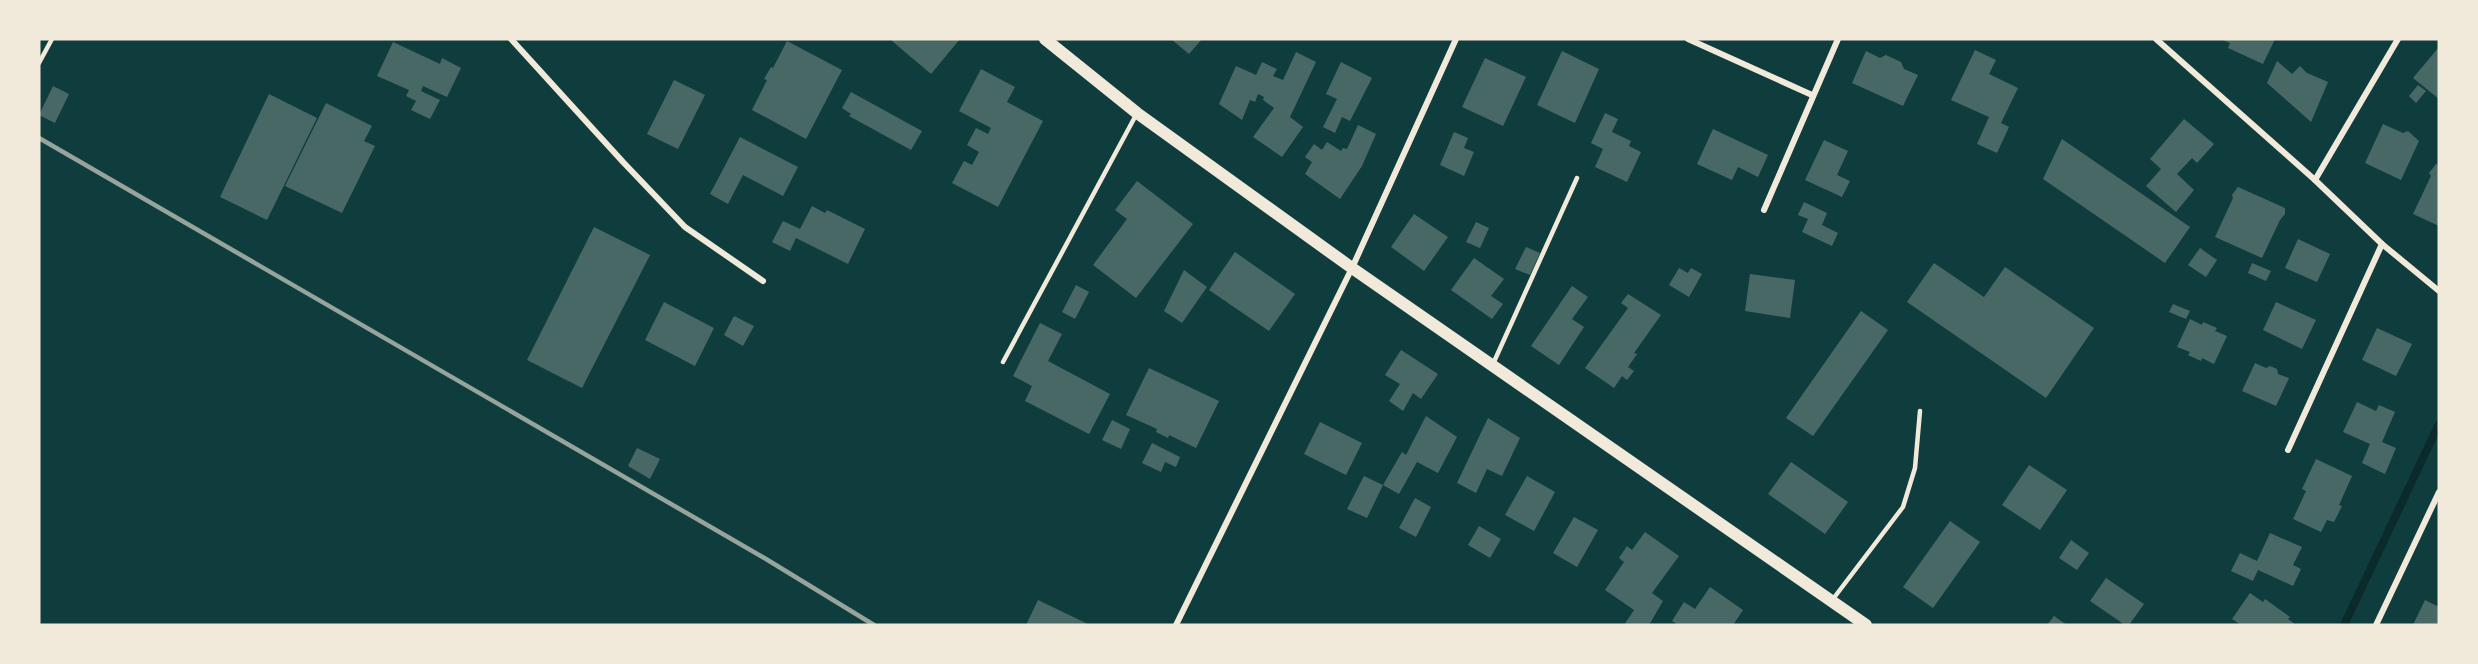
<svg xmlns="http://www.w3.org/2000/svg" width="2478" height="664" font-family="'Asap Condensed',sans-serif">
<rect width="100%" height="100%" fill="#0f3d3e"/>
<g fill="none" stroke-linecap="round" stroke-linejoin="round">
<polyline stroke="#0a2a2b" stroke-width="8" points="2344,625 2439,424"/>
</g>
<g fill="#486865">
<polygon points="894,39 960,39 931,74 892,41"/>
<polygon points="1171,39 1202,39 1189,54"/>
<polygon points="2221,39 2275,39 2263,64 2228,48 2230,43"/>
<polygon points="787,41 842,70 806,139 752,110 767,80 764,79 771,67 773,68"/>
<polygon points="393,42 440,64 442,58 461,68 447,97 423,86 421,91 440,100 430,119 411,110 416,101 406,96 409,90 377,76"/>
<polygon points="2439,47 2439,99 2413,78"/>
<polygon points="1975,50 1996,60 1989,74 2018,88 2001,123 2009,127 1997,153 1977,144 1989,117 1951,100"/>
<polygon points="1562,51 1599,69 1575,123 1537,105"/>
<polygon points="1866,51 1880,58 1886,55 1901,62 1904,69 1918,75 1903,106 1852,83"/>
<polygon points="1296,52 1316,62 1290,117 1303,127 1282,157 1253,137 1274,108 1263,100 1264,97 1258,94 1255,102 1250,100 1242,120 1219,104 1236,66 1256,75 1262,62 1277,69 1273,76 1283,80"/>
<polygon points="1485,58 1526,77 1503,126 1462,107"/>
<polygon points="2277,61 2292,74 2300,66 2307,73 2328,82 2311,122 2267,83"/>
<polygon points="1341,62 1372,78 1350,121 1342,117 1335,133 1323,127 1337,99 1326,94"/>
<polygon points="981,69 1015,87 1007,102 1043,121 998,207 952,183 964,161 972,165 979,152 967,145 976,128 988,134 991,128 959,111"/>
<polygon points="674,80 705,95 678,149 647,134"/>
<polygon points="2418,85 2426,91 2416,103 2409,96"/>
<polygon points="53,86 69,94 55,123 39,115"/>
<polygon points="851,92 922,131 911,150 849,116 851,114 842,108"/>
<polygon points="269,94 317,118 267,220 220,197"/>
<polygon points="326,103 372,126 364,141 375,146 342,213 285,186"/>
<polygon points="1605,113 1618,119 1612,132 1631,141 1629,146 1641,152 1627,182 1595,167 1603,149 1591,143"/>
<polygon points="2184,119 2214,144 2197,163 2192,158 2177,174 2194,190 2176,212 2146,186 2161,169 2150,159"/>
<polygon points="2383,124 2403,133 2408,131 2419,141 2401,180 2365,163"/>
<polygon points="1358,125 1376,134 1362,166 1340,199 1305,174 1312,162 1305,157 1314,144 1322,150 1327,142 1341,151 1343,148 1347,149"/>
<polygon points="1713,129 1768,155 1758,177 1738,167 1732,180 1697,164"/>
<polygon points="1454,132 1468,138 1464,148 1474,152 1464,176 1440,165"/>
<polygon points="740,137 798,167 783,196 743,175 728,204 710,194"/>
<polygon points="2062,139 2190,227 2165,263 2043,179"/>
<polygon points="1824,140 1848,151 1837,175 1850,181 1842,197 1805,180"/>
<polygon points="2436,164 2439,165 2439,226 2413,214 2431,176 2429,173"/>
<polygon points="1137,181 1193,224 1136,298 1093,265 1127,219 1115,210"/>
<polygon points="2238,187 2285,208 2285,214 2280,220 2262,258 2215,237 2233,198 2232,195"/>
<polygon points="1804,202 1827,213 1822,225 1838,233 1832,246 1802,232 1808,219 1798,215"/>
<polygon points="812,206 825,213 827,210 865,229 848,264 796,238 790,251 772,242 783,221 800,229"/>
<polygon points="1414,214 1448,237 1424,271 1391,247"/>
<polygon points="1476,222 1489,228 1480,248 1466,242"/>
<polygon points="594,227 650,255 582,388 527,360"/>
<polygon points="2298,239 2330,254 2317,282 2285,268"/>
<polygon points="1526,247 1540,253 1530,275 1515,269"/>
<polygon points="2200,248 2217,260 2206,277 2188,265"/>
<polygon points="1235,252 1295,294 1269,331 1209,290"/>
<polygon points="1474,258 1504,279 1491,296 1503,304 1492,319 1451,290"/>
<polygon points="1934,263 1984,297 2005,267 2094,328 2046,398 1907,302"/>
<polygon points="2252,263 2271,271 2266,281 2248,273"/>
<polygon points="1679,268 1688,273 1691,268 1702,274 1689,297 1669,285"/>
<polygon points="1184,270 1207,287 1182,323 1164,311"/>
<polygon points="1750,274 1795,280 1790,318 1745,311"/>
<polygon points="1076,285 1089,292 1075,319 1062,312"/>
<polygon points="1572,286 1588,297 1572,319 1584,327 1559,365 1531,346"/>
<polygon points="1628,294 1661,315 1634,353 1637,354 1628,367 1634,371 1627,380 1622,376 1614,388 1585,368 1628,308 1621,303"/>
<polygon points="664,302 714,328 695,366 645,340"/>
<polygon points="2276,302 2316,320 2302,349 2263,330"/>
<polygon points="2173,304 2190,311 2186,319 2169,312"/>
<polygon points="1861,311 1888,330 1813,436 1786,418"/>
<polygon points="734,316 754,326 743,346 724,335"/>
<polygon points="2190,319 2202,325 2203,322 2217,328 2215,331 2227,336 2214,364 2202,358 2201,361 2188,355 2190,352 2177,347"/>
<polygon points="1040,323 1062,334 1048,361 1110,394 1089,434 1025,401 1032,386 1013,376"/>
<polygon points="2377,328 2412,344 2396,376 2362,360"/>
<polygon points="1401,350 1438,374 1421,399 1413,393 1403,411 1389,401 1400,384 1385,375"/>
<polygon points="2255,363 2266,368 2270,366 2277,369 2278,374 2289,378 2276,406 2242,391"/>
<polygon points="1149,368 1219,401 1196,448 1169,435 1168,438 1156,432 1157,429 1126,415"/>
<polygon points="2357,402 2376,411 2379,405 2395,412 2382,442 2396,448 2385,474 2362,463 2370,444 2343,432"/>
<polygon points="1426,416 1457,437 1438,473 1417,462 1399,494 1383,485 1402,452 1406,455"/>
<polygon points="1488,418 1520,438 1502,476 1487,469 1476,493 1457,483"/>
<polygon points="1112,420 1130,429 1121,449 1102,440"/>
<polygon points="1320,422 1362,443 1346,475 1304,454"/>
<polygon points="1152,443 1180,457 1176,467 1165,462 1161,472 1142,463"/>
<polygon points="637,448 660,459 650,479 628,466"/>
<polygon points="2316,459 2352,476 2339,505 2342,506 2334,522 2327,520 2321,532 2293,519 2306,491 2302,489"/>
<polygon points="1791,462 1848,502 1825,534 1768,494"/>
<polygon points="2029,465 2067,490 2040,530 2002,505"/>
<polygon points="1364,476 1383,485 1367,518 1347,509"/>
<polygon points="1527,476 1555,492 1534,531 1505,515"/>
<polygon points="1415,498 1431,507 1416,537 1399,528"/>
<polygon points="1574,517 1598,530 1577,567 1553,553"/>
<polygon points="1950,521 1980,542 1933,608 1903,587"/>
<polygon points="1479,526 1501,539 1490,558 1468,545"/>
<polygon points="1645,532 1679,556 1652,593 1663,601 1649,625 1624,625 1634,610 1605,590 1624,562 1619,558 1627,546 1632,550"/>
<polygon points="2270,533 2302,547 2293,565 2301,569 2293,586 2258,570 2253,581 2231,571 2240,553 2257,561"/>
<polygon points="2071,540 2089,553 2077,570 2059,558"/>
<polygon points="2106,578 2144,604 2129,625 2125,625 2090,601"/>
<polygon points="1710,587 1743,610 1733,625 1678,625 1672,621 1684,602 1695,609"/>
<polygon points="2250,593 2263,602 2265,599 2290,617 2288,619 2296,625 2241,625 2232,619"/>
<polygon points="1038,600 1090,625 1026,625"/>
<polygon points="2425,600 2439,607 2439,625 2413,625"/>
<polygon points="2054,616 2067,625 2047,625"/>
</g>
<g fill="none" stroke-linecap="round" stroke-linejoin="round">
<g stroke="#f1e9da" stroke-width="4.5">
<polyline points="39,63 52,39"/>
<polyline points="1003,362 1136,115"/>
<polyline points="1493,364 1577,178"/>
<polyline points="1833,599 1903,507 1915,468 1920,411"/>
</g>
<g stroke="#f1e9da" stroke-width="6">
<polyline points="511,39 623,162 685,227 763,281"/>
<polyline points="1688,39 1812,95"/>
<polyline points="2156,39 2315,180 2382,244 2439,291"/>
<polyline points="2315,180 2398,39"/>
<polyline points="1764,210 1838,39"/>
<polyline points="2288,450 2382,244"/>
<polyline points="1176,625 1352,268 1456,39"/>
<polyline points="2376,625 2439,492"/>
</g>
<polyline stroke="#f1e9da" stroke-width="12" points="1045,39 1137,113 1352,268 1866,625"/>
<polyline stroke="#97a49c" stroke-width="4.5" points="39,138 766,559 874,625"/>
</g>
<rect width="2478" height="664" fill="none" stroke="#f1e9da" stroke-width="81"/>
</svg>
